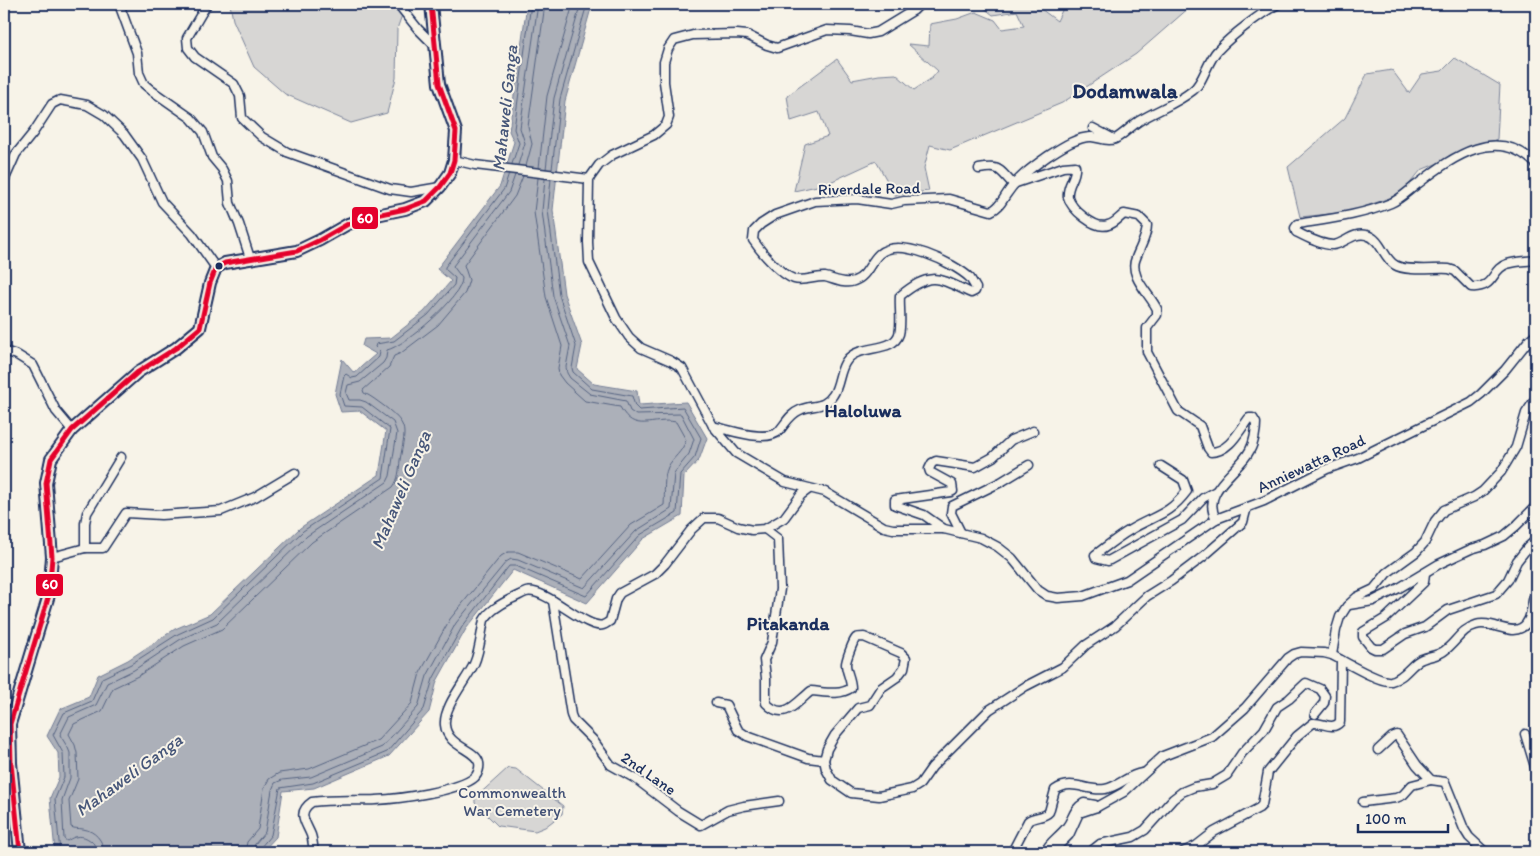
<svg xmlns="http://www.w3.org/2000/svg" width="1540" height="856" font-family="Itim,sans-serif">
<rect width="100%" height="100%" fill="#f7f3e8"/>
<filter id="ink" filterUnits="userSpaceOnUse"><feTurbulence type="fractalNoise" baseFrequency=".02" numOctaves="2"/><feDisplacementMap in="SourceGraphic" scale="10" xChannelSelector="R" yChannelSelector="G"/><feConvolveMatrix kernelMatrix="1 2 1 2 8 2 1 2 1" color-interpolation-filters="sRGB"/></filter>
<g filter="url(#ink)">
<g fill="#d7d6d4" stroke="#798299">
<polygon points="230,4 406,4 397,29 396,78 387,113 351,123 285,94 254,67 233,20"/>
<polygon points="979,4 1040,4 1041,9 1057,21 1065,4 1199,4 1190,7 1136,54 1062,103 950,150 930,145 924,168 929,191 895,195 876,161 826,184 794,191 805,144 828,136 819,112 791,121 787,96 837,59 852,80 879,75 896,74 914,90 932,78 938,71 908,44 929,46 930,24 957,19 976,12 995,20 1002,29 1024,26 1017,11 993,15"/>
<polygon points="1455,58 1500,85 1497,139 1421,170 1401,194 1349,212 1300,217 1288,167 1345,118 1367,74 1392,70 1409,93 1422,74 1442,71"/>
<polygon points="508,768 516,769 563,806 562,814 545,827 535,831 498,826 475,803 475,798"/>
</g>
<polygon fill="#acb0b9" stroke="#727c95" points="527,4 596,4 590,12 565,101 553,210 564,294 582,345 577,369 594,384 637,391 639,405 686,402 707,438 699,460 684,476 682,516 643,539 587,603 513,570 466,629 437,681 429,712 389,756 314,788 283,791 276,837 262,852 89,852 77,848 76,852 55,852 50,798 59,777 58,753 47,736 60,709 89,697 98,675 128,660 175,629 210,614 300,528 379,475 386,431 360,411 341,412 335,394 342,359 354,373 376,354 362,346 364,339 391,338 424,312 451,281 437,269 500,186 514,142 509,131"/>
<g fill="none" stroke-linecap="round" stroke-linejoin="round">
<g stroke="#556382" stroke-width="1">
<polyline points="512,164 519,143 514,129 531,4"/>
<polyline points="518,165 525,143 520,128 538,4"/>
<polyline points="526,166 532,144 528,127 545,4"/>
<polyline points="539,168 547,96 573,4"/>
<polyline points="546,169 554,98 579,10 582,4"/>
<polyline points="552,169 560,99 585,11 590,4"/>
<polyline points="60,852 55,799 64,777 63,753 53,735 64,713 92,701 102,678 131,664 178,634 213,618 303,531 383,478 390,429 362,407 344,406 340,394 344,376 346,374 352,378 357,377 379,357 380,352 375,347 376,344 394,341 428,315 454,285 455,278 445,269 445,267 504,189 509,174"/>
<path d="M 96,852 L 94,844 C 86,835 77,834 67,841 L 64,839 L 62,800 L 70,778 L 70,753 L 68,748 L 60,735 L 69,717 L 96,705 L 107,683 L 134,670 L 181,639 L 217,623 L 307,536 L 387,482 L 390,476 L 397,433 L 393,422 L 366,402 L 360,400 L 349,400 L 346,393 L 348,385 L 360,382 L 383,363 L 386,358 L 387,350 C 405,346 463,297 462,278 L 453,266 L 509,192 L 515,175"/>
<path d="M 104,852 C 103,840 95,831 83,829 C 78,828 75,829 71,827 L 69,801 L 78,779 L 77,753 L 75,745 L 69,734 L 74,724 L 102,711 L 113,688 L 138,676 L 184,646 L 222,629 L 312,542 L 393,487 C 399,479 399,470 400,460 C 405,430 410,426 384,406 C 377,401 371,396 364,393 L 363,390 L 389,367 L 394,356 L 401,353 L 438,325 L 465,293 L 469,280 L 464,265 L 515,196 L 523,176"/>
<path d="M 245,852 L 247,842 L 258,829 L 264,788 L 269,779 L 279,773 L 309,769 L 378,740 L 412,703 L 420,673 L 450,619 L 501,556 L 508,552 L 518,552 L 582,579 L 631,525 L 664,505 C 665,493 663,478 668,467 C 673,457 682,453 686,440 L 676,422 C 652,417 635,435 620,407 L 585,401 L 565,383 L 559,375 L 558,368 L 562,346 L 546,297 L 534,212 L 538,178"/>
<polyline points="253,852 255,844 265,832 272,790 275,783 282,780 311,777 382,747 418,707 427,676 456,623 506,562 511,559 518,560 584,588 636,531 671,509 674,473 689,454 694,439 681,414 636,415 630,411 626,401 590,394 570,378 567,373 566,367 570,346 553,296 542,211 545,179"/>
<polyline points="259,852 260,848 271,835 280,788 313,783 387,752 424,709 433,679 462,627 509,566 516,566 586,596 640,535 677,513 680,474 695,457 701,438 683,407 639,410 635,406 632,396 592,389 573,372 572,368 576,346 559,295 548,210 551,179"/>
</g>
<g stroke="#1b2f5e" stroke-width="11">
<g id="minor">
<polyline points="119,4 137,53 139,73 144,84 151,90 191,118 203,132 212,157 222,169 228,181 230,203 239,224 250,258"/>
<polyline points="207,4 187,38 188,48 195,57 234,84 240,96 242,118 262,137 287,152 390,189 411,192 440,187"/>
<polyline points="398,4 418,29 436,47"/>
<polyline points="920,4 914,10 878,32 868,34 850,31 827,30 777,48 767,45 747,35 737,34 693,35 674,40 668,49 664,62 664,82 669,117 666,125 654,135 612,155 599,165 589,179 588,242 589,262 616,318 629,337 641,348 671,361 682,368 713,426 736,453 785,482 825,492 884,527 893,529 944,529 981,538 998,547 1012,558 1038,590 1047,596 1058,598 1083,596 1127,580 1216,519 1264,501 1327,469 1358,458 1471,402 1481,394 1505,370 1529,340 1536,334"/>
<polyline points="1093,128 1114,139"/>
<polyline points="454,160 475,165 589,179"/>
<path d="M 1536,164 C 1497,125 1454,156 1419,183 C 1410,189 1401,199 1391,203 C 1362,215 1329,219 1298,224 L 1295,228 L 1296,232 C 1307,237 1320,245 1333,245 C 1344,244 1353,232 1366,235 C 1381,238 1383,258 1395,265 C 1406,272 1435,268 1449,269 L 1455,271 L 1471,287 C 1495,289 1491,269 1507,264 C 1516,261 1527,261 1536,260"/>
<path d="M 979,169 C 1001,165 999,170 1013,184 L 1063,167 L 1075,166 C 1077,177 1066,185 1068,197 C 1071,209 1095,230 1108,225 C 1114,224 1120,217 1124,214 L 1139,217 L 1147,225 C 1147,237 1140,247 1136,258 C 1128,276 1150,294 1157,309 L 1157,315 L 1147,328 L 1147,352 L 1178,411 L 1200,426 L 1208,448 L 1211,452 C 1229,452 1239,431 1249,418 L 1253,418 L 1256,423 C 1256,431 1254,443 1250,450 C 1239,472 1200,490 1216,519"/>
<polyline points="4,181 16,154 33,133 52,104 60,100 87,105 104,115 124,134 142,159 162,202 192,234 216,268"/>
<polyline points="4,351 17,355 33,365 56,411 72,430"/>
<path d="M 1536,398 L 1526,413 L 1516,447 L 1501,472 L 1483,491 L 1474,497 L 1444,510 L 1435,521 L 1425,542 L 1416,552 L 1387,573 L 1374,589 L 1357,597 L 1347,606 L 1340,617 L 1336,630 L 1332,655 C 1343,661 1380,683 1391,681 C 1405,678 1411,663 1422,659 C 1429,656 1437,656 1444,651 C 1456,643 1461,629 1476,625 C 1490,620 1509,635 1521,628 C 1534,621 1530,602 1536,590"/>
<path d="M 713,426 C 728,430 767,443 779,431 C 786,423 790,414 800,410 C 813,404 824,409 833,395 C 840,385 839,369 847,360 C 859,344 893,353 899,334 C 902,323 899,307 900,296 C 931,271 937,277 971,293 L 975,291 L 976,288 C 974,285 972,281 970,278 C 954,263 899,236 879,254 C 870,262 867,277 854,281 C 845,285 834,279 825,277 C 815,276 804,282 794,279 C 781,275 761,252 753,240 L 754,231 L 761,224 L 775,215 L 815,201 L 857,199 L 891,204 L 904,201 L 949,199 L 991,211 C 999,208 1002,201 1006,195 C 1017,178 1031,168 1048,156 C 1059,149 1078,136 1092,137 C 1100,138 1107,142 1115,139 C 1123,135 1131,126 1139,121 C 1157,110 1176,104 1192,91 C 1203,84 1207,61 1218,50 C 1232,35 1260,14 1278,4"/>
<path d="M 1161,466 L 1183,480 L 1187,491 C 1168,516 1155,515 1130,530 C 1118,537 1107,546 1095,555 L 1096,558 L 1108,561 L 1182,520 L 1203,498 L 1216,491"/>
<path d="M 765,529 L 778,539 L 780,589 L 772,642 L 764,660 L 766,678 L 766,703 C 784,722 796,703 811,691 C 825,692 839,696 851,688 C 851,678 846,672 846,664 C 846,660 853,641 856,638 C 858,637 861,637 864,637 L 901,653 L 906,658 L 904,668 L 897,677 L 881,688 L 870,705 L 858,708 L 835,735 L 827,749 L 824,760 L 826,769 L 832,780 L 851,793 L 879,796 L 912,789 L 920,784 L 932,767 L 989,710 L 1026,686 L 1063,667 L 1086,645 L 1115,626 L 1147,596 L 1171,581 L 1204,556 L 1243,522 L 1247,507"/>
<polyline points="944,529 924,515 895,505 895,500 951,492 953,491 952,484 930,472 929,469 932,463 936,461 975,467 993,457 1011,440 1033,431"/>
<polyline points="961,533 951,513 952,506 1001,482 1029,465"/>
<polyline points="85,548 85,523 87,513 121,457"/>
<polyline points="52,557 85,548 103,548 126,513 161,515 221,511 255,497 295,473"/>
<polyline points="1425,573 1424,582 1386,618 1363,632 1363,637 1371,647 1375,649 1383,649 1405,634 1425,627 1448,610 1496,594 1508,580 1517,561 1528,547 1536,540"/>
<polyline points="553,601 571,715 573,720 593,740 611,765 636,779 678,811 701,825 728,810 744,806 779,801"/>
<polyline points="1349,605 1373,601 1399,588 1439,564 1471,549 1485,545 1504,536 1516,526 1536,506"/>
<polyline points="716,703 726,705 738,730 747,736 808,758 824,760"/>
<polyline points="1525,734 1536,770"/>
<polyline points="1378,750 1392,737 1397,735 1417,765 1431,780 1445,782 1464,829 1469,837 1485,852"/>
<polyline points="4,777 5,784 14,790"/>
<polyline points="1363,802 1396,798 1403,795 1412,785 1431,780"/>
<path d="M 314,852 C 313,847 313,841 311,835 C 306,822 296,813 312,802 C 333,799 355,801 376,800 C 397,799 460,791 475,777 C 478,774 480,767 479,763 C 476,749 447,747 445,725 C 443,707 466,681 474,664 C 480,651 481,634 484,620 C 490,610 501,604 511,599 C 516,597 521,594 526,592 C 546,587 586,630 603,625 C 606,624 608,622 610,621 L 616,599 L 620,593 L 655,574 L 665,564 L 691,530 L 704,518 L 718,518 L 738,527 L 752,530 L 765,529 L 784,518 L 801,495 L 809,489"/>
<polyline points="883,852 899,852"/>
<path d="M 1012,852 L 1028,821 C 1034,816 1044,818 1049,812 L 1055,790 C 1073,778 1086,792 1105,789 C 1118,787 1128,775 1142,773"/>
<path d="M 1045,852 C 1049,842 1059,837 1066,828 C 1074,818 1072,810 1084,803 L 1095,805 L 1097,807"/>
<polyline points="1052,852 1069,835 1079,813 1097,807 1124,792 1163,756 1212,737 1245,708 1288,658 1294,654 1301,652 1324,653 1332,655"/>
<polyline points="1090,852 1100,844 1133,837 1145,830 1173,799 1182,792 1194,787 1212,784 1227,775 1242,753 1264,730 1277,707 1289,699 1306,683 1320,689 1325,696 1324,703 1315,714"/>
<path d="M 1183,852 L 1196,846 L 1214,832 L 1259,808 L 1262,805 L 1268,772 L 1297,736 L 1313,723 C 1323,722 1332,731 1340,722 L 1341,660"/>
</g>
</g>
<g stroke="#1b2f5e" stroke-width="14">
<polyline id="major" points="20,852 11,763 10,724 49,595 52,557 46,483 51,459 72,430 138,372 176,348 200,328 210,283 216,268 225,263 297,251 320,240 348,224 372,216 405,209 426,201 440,187 450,173 454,160 456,131 439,84 431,4"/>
</g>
<use href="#minor" stroke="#f7f3e8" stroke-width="8"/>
<use href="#major" stroke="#f7f3e8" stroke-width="10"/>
<g stroke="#f7f3e8" stroke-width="9">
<polyline id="bus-1" points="20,852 11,763 10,724 49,595 52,557 46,483 51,459 72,430 138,372 176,348 200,328 210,283 216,268 225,263 297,251 320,240 348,224 372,216 405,209 426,201 440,187 450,173 454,160 456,131 439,84 431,4"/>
</g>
<use href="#bus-1" stroke="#e4002b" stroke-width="5"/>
</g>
</g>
<circle fill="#1b2f5e" stroke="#f7f3e8" stroke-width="2" cx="219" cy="266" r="4.5"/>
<g text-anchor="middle" stroke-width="4" stroke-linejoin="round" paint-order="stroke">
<g font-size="16" fill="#1b2f5e" stroke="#f7f3e8">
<text transform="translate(869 188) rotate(-1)" y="6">Riverdale Road</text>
<text transform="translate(1311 463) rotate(-25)" y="6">Anniewatta Road</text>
<text transform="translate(649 773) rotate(35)" y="6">2nd Lane</text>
</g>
<g font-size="16" fill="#415076" stroke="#f7f3e8">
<text x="512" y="798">Commonwealth<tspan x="512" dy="18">War Cemetery</tspan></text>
</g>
<g font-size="18" font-style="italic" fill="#465679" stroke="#f7f3e8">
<text transform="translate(505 108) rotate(-84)" y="6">Mahaweli Ganga</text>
<text transform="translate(401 490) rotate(-67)" y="6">Mahaweli Ganga</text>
<text transform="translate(129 775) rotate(-36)" y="6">Mahaweli Ganga</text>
</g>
<g font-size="19" font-weight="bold" fill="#1b2f5e" stroke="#f7f3e8">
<text x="863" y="417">Haloluwa</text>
<text x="788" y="630">Pitakanda</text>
</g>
<g font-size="21" font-weight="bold" fill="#1b2f5e" stroke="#f7f3e8">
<text x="1125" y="98">Dodamwala</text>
</g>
</g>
<g stroke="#f7f3e8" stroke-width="2">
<rect x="351" y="206" width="28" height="24" rx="5" fill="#e4002b"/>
<rect x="35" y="573" width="29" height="24" rx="5" fill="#e4002b"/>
</g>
<g font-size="14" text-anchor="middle" font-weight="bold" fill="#fff">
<text x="365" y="223">60</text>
<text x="50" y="589">60</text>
</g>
<rect width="1540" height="856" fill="none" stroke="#f7f3e8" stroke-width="20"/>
<rect x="10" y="10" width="1520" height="836" fill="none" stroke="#1b2f5e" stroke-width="2" filter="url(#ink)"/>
<path d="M1358 824v8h90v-8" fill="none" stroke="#1b2f5e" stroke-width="2.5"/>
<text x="1365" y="824" font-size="15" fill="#1b2f5e" stroke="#f7f3e8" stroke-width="4" paint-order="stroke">100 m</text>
</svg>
